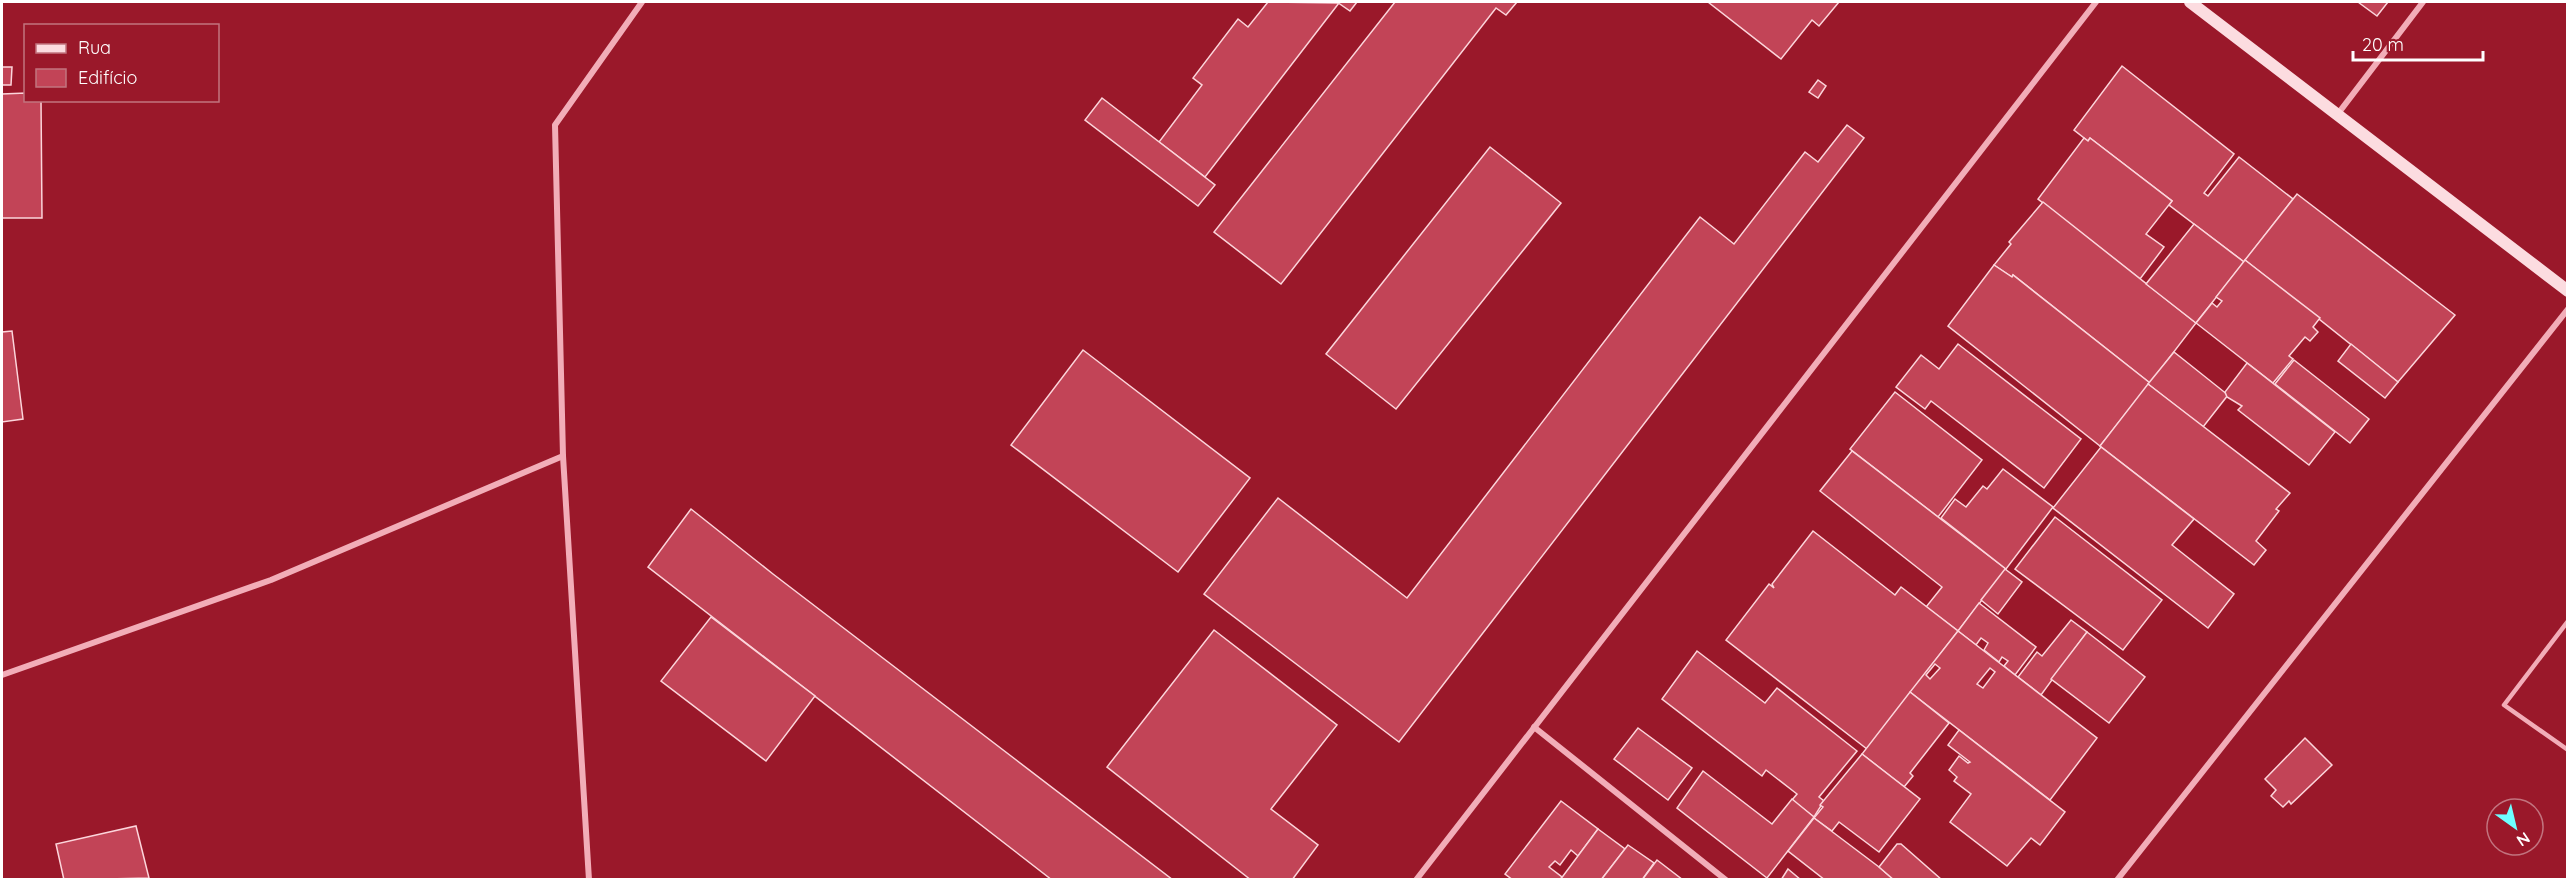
<svg xmlns="http://www.w3.org/2000/svg" width="2569" height="881" font-family="Quicksand,sans-serif">
<rect width="100%" height="100%" fill="#9a182a"/>
<g fill="#c24457" stroke="#fcd5db" stroke-width="1.5" fill-rule="evenodd">
<polygon points="1268,2 1339,3 1205,177 1159,142 1202,85 1193,78 1238,19 1248,27"/>
<polygon points="1337,2 1357,2 1350,11"/>
<polygon points="1395,2 1517,2 1506,15 1496,8 1281,284 1214,232"/>
<polygon points="1708,2 1839,2 1819,26 1812,20 1781,59"/>
<polygon points="2358,2 2388,2 2377,16"/>
<polygon points="2122,66 2234,154 2204,193 2208,196 2239,157 2293,199 2244,262 2169,205 2172,201 2090,138 2088,141 2074,130"/>
<polygon points="2,67 12,67 11,85 2,85"/>
<polygon points="1818,80 1826,86 1818,98 1809,92"/>
<polygon points="26,93 26,100 41,100 42,218 2,218 2,94"/>
<polygon points="1102,98 1215,185 1198,206 1085,120"/>
<polygon points="1847,125 1864,138 1399,742 1204,594 1278,498 1407,598 1700,217 1734,244 1805,152 1818,162"/>
<polygon points="2084,138 2088,141 2090,138 2172,201 2146,234 2164,247 2140,279 2038,199"/>
<polygon points="1490,147 1561,203 1396,409 1326,354"/>
<polygon points="2297,194 2455,315 2398,382 2245,260"/>
<polygon points="2043,202 2196,323 2150,383 2013,275 2012,277 1994,265 2011,244 2009,242"/>
<polygon points="2194,224 2244,262 2196,323 2146,284"/>
<polygon points="2245,260 2320,318 2313,327 2318,332 2310,341 2305,337 2289,356 2293,359 2273,383 2196,323 2212,303 2217,307 2222,301 2216,297"/>
<polygon points="1994,265 2012,277 2013,275 2150,383 2100,446 1948,326"/>
<polygon points="12,331 23,419 2,422 2,332"/>
<polygon points="1958,344 2081,439 2044,488 1931,401 1925,409 1896,387 1921,355 1939,369"/>
<polygon points="2351,344 2398,382 2385,398 2338,361"/>
<polygon points="1083,350 1250,478 1178,572 1011,445"/>
<polygon points="2174,352 2228,395 2203,427 2148,384"/>
<polygon points="2294,360 2369,419 2350,443 2275,384"/>
<polygon points="2247,363 2335,432 2309,465 2238,410 2242,406 2227,397 2225,392"/>
<polygon points="2148,384 2290,493 2276,509 2279,511 2256,541 2266,550 2254,565 2100,446"/>
<polygon points="1895,392 1982,460 1938,517 1850,449"/>
<polygon points="2101,447 2194,519 2172,545 2234,594 2208,628 2053,508"/>
<polygon points="1852,451 2006,569 1958,631 1926,607 1942,587 1820,491"/>
<polygon points="2003,469 2053,507 2006,569 1941,518 1955,499 1966,507 1983,486 1987,489"/>
<polygon points="691,509 773,574 1173,880 1052,880 648,567"/>
<polygon points="2055,517 2162,600 2123,650 2015,569"/>
<polygon points="1813,531 1895,595 1901,587 1958,631 1867,749 1726,640 1769,584 1774,588 1772,584"/>
<polygon points="2005,569 2022,582 1998,614 1981,600"/>
<polygon points="1979,603 2036,647 2015,675 2004,666 2008,661 2002,657 1999,662 1984,650 1988,643 1981,638 1976,645 1958,631"/>
<polygon points="711,617 815,696 766,761 661,681"/>
<polygon points="2071,620 2087,632 2041,695 2018,677 2037,652 2042,656"/>
<polygon points="1214,630 1337,725 1271,809 1318,845 1292,880 1251,880 1107,767"/>
<path d="M 1958,631 L 2097,738 L 2050,800 L 1910,692 ZM 1935,664 L 1940,668 L 1930,679 L 1926,675 ZM 1990,668 L 1995,672 L 1983,688 L 1977,684 Z"/>
<polygon points="2087,632 2145,677 2109,723 2051,679"/>
<polygon points="1697,651 1765,703 1777,688 1857,751 1819,797 1824,801 1814,817 1792,800 1797,794 1766,770 1762,776 1662,699"/>
<polygon points="1910,692 1949,723 1910,773 1913,776 1904,787 1862,754"/>
<polygon points="1638,728 1692,768 1668,800 1614,759"/>
<polygon points="1959,730 2065,812 2040,845 2031,838 2007,866 1950,822 1971,794 1954,781 1957,777 1949,770 1959,756 1968,763 1970,762 1948,745"/>
<polygon points="2305,738 2332,765 2291,804 2289,801 2283,807 2271,796 2276,790 2265,779"/>
<polygon points="1862,754 1920,799 1879,852 1839,822 1832,831 1814,818 1823,807 1820,805"/>
<polygon points="1703,771 1772,824 1792,799 1814,817 1767,878 1677,808"/>
<polygon points="1561,801 1598,829 1578,856 1571,850 1560,865 1555,861 1549,867 1562,877 1560,880 1513,880 1505,874"/>
<polygon points="1814,818 1879,867 1894,880 1825,880 1788,851"/>
<polygon points="136,826 149,878 64,880 56,844"/>
<polygon points="1598,829 1625,849 1601,880 1560,880"/>
<polygon points="1897,844 1901,844 1942,880 1894,880 1879,867"/>
<polygon points="1628,845 1654,863 1642,880 1601,880"/>
<polygon points="1657,860 1683,880 1642,880"/>
<polygon points="1788,869 1801,880 1781,880"/>
</g>
<g fill="none" stroke-linecap="round" stroke-linejoin="round">
<polyline stroke="#f2adb8" stroke-width="4.5" points="2568,621 2504,705 2568,750"/>
<g stroke="#f2adb8" stroke-width="6">
<polyline points="2337,115 2423,2"/>
<polyline points="2,675 271,580 563,456"/>
<polyline points="1534,727 1726,880"/>
<polyline points="589,880 563,456 555,125 642,2"/>
<polyline points="1416,880 2096,2"/>
<polyline points="2117,880 2568,309"/>
</g>
<polyline stroke="#fcdce0" stroke-width="12" points="2190,2 2568,291"/>
</g>
<rect width="2569" height="881" fill="none" stroke="#ffffff" stroke-width="6"/>
<rect x="24" y="24" width="195" height="78" fill="#9a182a" stroke="#c2747f" stroke-width="1.5"/>
<rect x="36" y="44" width="30" height="9" fill="#fcdce0" stroke="#c2747f" stroke-width="1.5"/>
<text x="78" y="54" font-size="18" fill="#ffffff">Rua</text>
<rect x="36" y="69" width="30" height="18" fill="#c24457" stroke="#c2747f" stroke-width="1.5"/>
<text x="78" y="84" font-size="18" fill="#ffffff">Edifício</text>
<g transform="translate(2515 827) rotate(146)"><circle r="28" fill="#9a182a" stroke="#c2747f" stroke-width="1.5"/>
<path d="M0-4.5L10 22L0 15L-10 22Z" fill="#6efeff"/>
<text y="-9" font-size="16" font-weight="bold" text-anchor="middle" fill="#ffffff">N</text>
</g>
<path d="M2353 51v9h130v-9" fill="none" stroke="#ffffff" stroke-width="3"/>
<text x="2362" y="51" font-size="18" fill="#ffffff" stroke="#9a182a" stroke-width="4.5" paint-order="stroke">20 m</text>
</svg>
